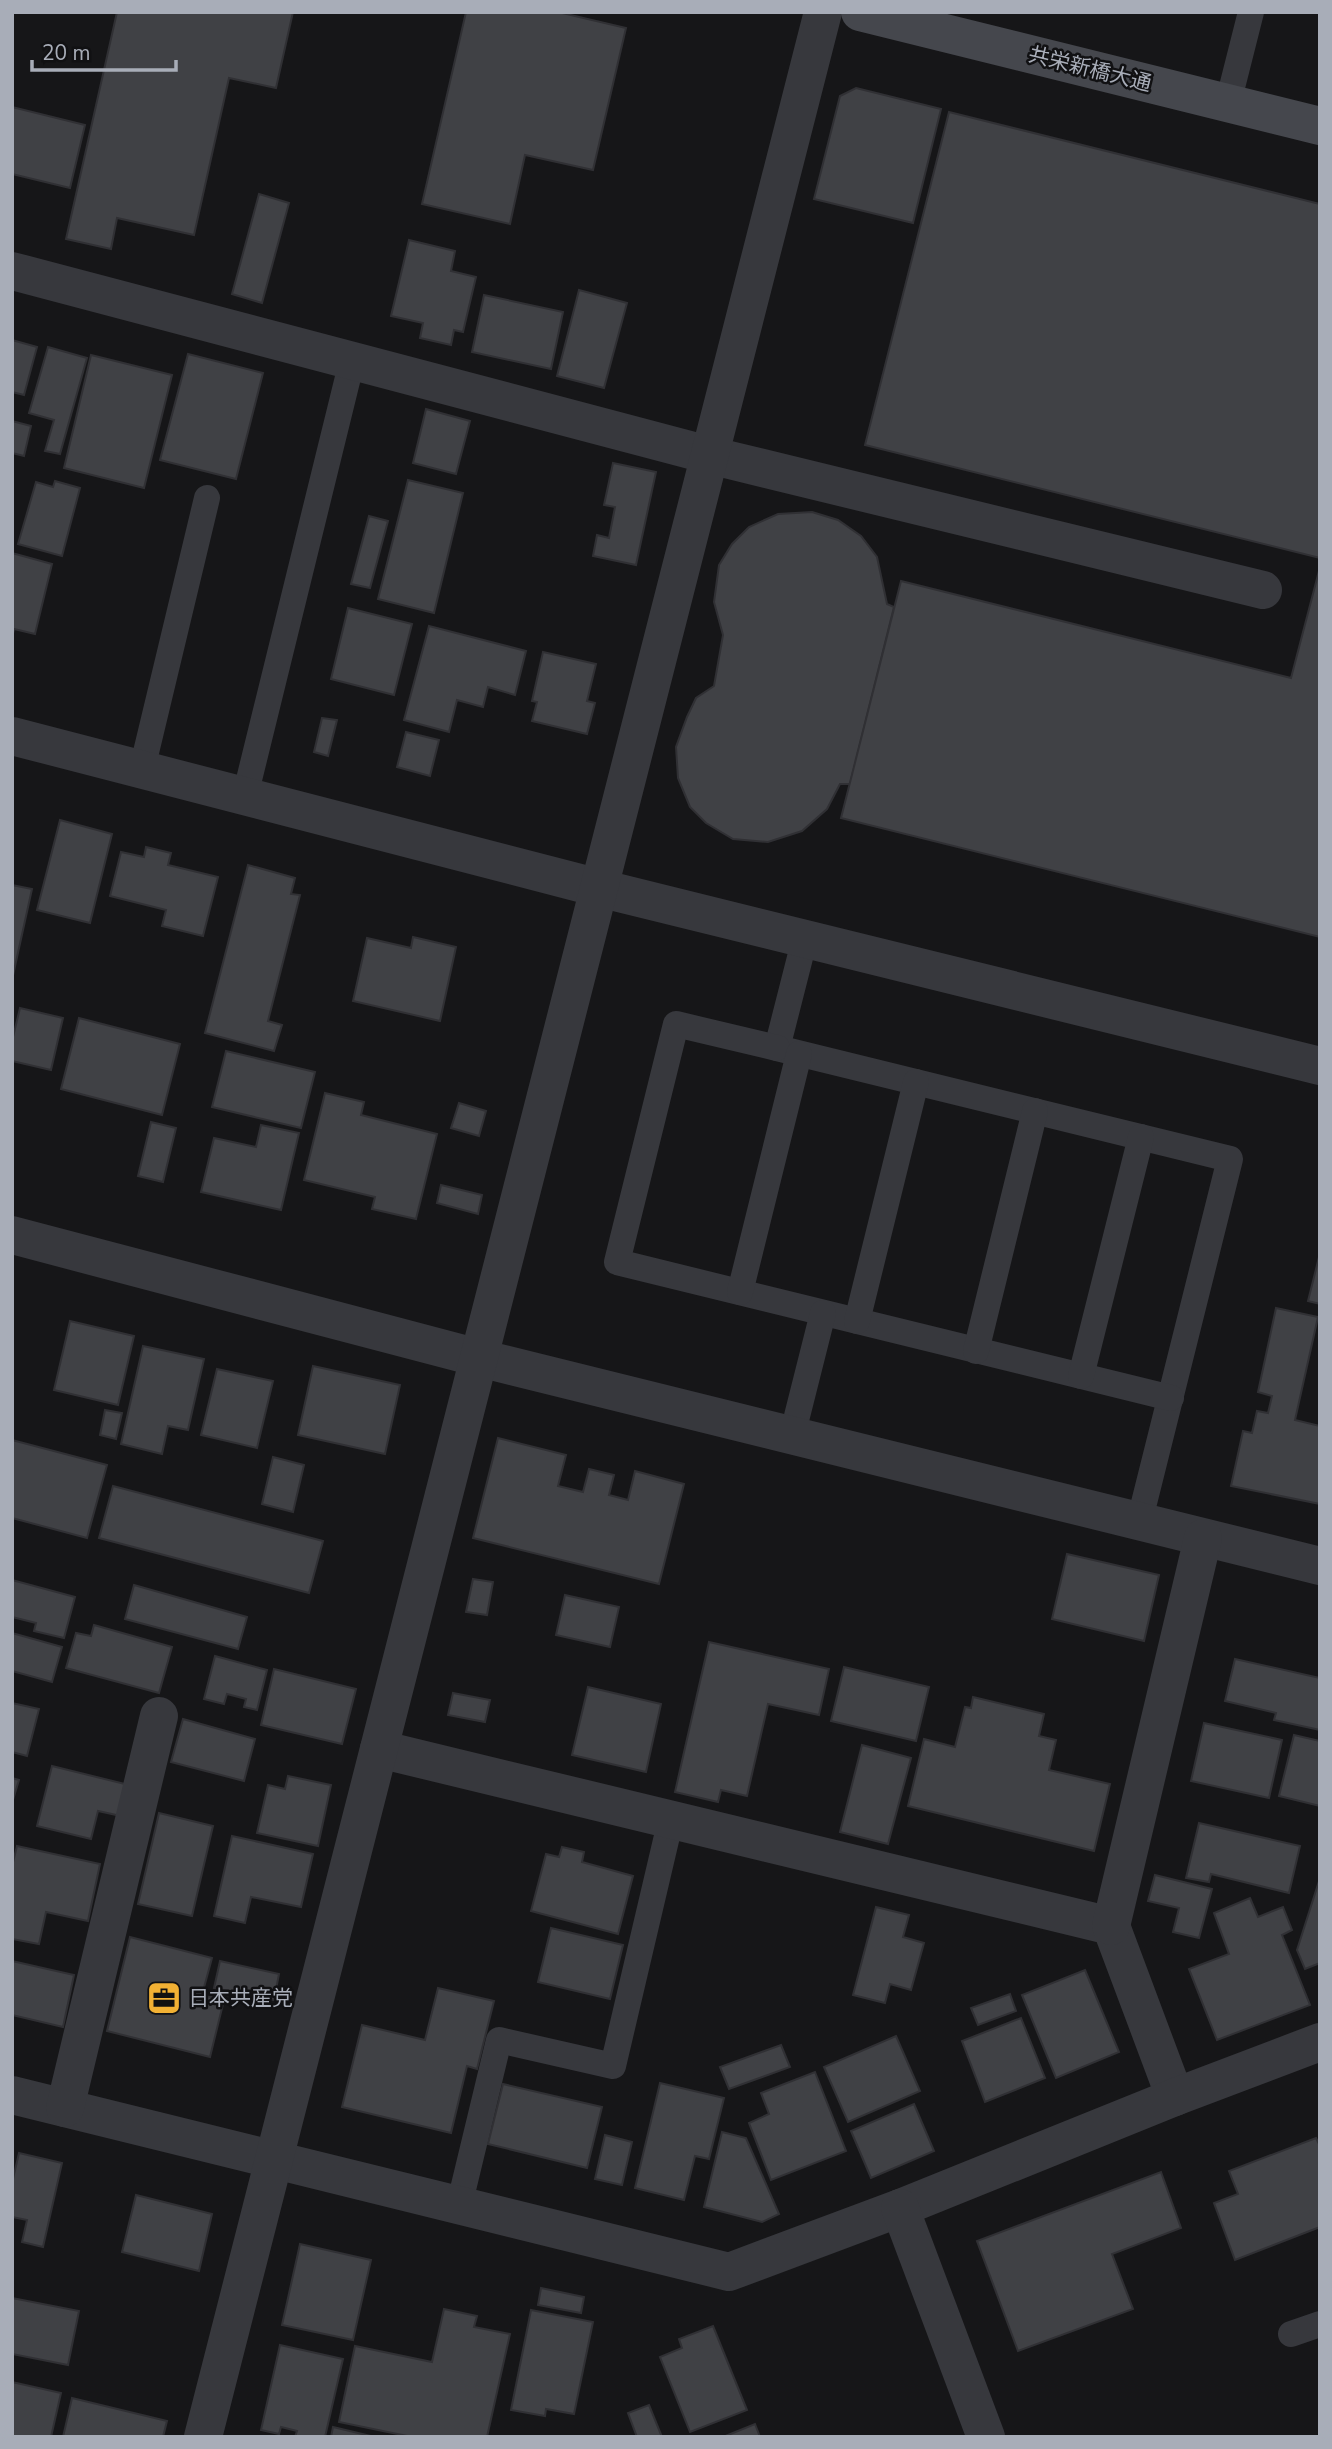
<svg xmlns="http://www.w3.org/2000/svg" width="1332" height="2449" font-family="'Nunito Sans','Noto Sans JP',sans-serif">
<rect width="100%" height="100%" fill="#161618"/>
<g fill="#404145" stroke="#303034" stroke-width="2">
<polygon points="117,12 293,12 276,88 229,78 194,235 117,218 111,249 66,239"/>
<polygon points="466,12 558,12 626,28 593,170 525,155 510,224 422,204"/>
<polygon points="856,88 941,109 913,223 814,199 840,96"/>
<polygon points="12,107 85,125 70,188 12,174"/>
<polygon points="949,112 1320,204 1320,558 865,445"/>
<polygon points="259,194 289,203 262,303 232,294"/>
<polygon points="409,240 455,251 451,271 476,277 463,332 454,330 451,345 420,338 423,323 391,316"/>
<polygon points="579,290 627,303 604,388 557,376"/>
<polygon points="484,295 563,312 551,369 472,352"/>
<polygon points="12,340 37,347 24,395 12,392"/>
<polygon points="48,347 87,358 60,454 45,451 54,420 29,413"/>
<polygon points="188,354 263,373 236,479 160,460"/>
<polygon points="91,355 172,375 144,488 64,468"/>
<polygon points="426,409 470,421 456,474 413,463"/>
<polygon points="12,421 31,426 24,456 12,453"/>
<polygon points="613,463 656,472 636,565 593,556 597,535 609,538 615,507 604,505"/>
<polygon points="408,480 463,493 434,613 378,599"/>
<polygon points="55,481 80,488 62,556 18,544 36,482 53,487"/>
<polygon points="812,512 838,520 861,536 877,557 887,604 894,607 850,784 840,784 827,809 802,831 768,842 733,839 706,823 690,807 678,778 676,747 687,717 696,698 714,686 723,635 714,602 719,565 732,544 749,527 778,514"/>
<polygon points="369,516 388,521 370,588 351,584"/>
<polygon points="12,553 52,564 35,634 14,629 12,638"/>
<polygon points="1320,567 1320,937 841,818 901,581 1291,678"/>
<polygon points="348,608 412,624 394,695 331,679"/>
<polygon points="429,626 526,651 515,695 488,687 483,707 457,700 449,732 404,720"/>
<polygon points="543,652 596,664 587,701 595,703 587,734 532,721 537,702 532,701"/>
<polygon points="322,718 337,720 328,756 314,752"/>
<polygon points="406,732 439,740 430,776 397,767"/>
<polygon points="60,820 112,834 90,923 37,910"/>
<polygon points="146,847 171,853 168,865 218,877 203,936 162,926 166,910 110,896 121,852 144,857"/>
<polygon points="248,865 295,878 291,894 300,895 268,1021 282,1025 274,1051 205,1033"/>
<polygon points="12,885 32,889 12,980"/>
<polygon points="413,937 456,947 440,1021 353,1001 367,938 411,948"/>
<polygon points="20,1008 63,1018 51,1070 12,1061 12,1041"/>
<polygon points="79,1018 180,1044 162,1115 61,1089"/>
<polygon points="226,1051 315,1072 301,1128 212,1107"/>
<polygon points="325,1093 364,1102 361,1115 437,1134 416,1219 372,1209 375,1197 304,1180"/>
<polygon points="459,1103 486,1111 479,1136 451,1128"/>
<polygon points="151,1122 176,1128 163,1182 138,1176"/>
<polygon points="261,1125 299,1133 281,1210 201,1192 214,1138 256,1147"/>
<polygon points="441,1185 482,1195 478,1214 437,1203"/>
<polygon points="1320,1253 1320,1304 1308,1301"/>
<polygon points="1276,1308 1318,1317 1295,1420 1320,1426 1320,1504 1231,1486 1243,1431 1252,1433 1257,1411 1268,1413 1272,1396 1258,1392"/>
<polygon points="70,1321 134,1336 118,1405 54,1390"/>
<polygon points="143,1346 204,1359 188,1430 168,1426 162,1454 121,1444"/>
<polygon points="313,1366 400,1385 385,1454 298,1435"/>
<polygon points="217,1369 273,1381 257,1448 201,1435"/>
<polygon points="105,1410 122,1413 116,1439 100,1435"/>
<polygon points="498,1438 566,1455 558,1486 583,1492 589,1469 614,1475 609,1495 628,1500 635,1471 684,1484 659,1584 473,1538"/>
<polygon points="12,1440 107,1465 87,1538 12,1518"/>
<polygon points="273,1457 304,1465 293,1512 262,1504"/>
<polygon points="113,1486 323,1541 309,1593 99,1538"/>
<polygon points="1067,1554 1159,1575 1144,1641 1052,1619"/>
<polygon points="473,1579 493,1582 487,1615 466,1612"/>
<polygon points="12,1580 75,1597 64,1638 34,1631 36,1623 12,1617"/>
<polygon points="134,1585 247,1617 238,1649 125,1619"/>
<polygon points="565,1595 619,1607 610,1647 556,1635"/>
<polygon points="94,1625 172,1647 159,1693 66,1668 76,1633 91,1636"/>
<polygon points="12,1633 62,1647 52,1682 12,1671"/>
<polygon points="709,1642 829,1669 819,1715 768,1704 747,1796 721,1790 718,1802 675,1792"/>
<polygon points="215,1656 267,1670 257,1710 244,1707 246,1699 227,1694 224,1704 204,1699"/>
<polygon points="1235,1659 1320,1678 1320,1730 1274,1720 1276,1713 1225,1701"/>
<polygon points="844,1667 929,1687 916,1741 831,1721"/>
<polygon points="274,1669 356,1689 342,1744 261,1725"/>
<polygon points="588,1687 661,1704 646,1772 572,1755"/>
<polygon points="453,1693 490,1700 485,1722 448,1715"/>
<polygon points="973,1697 1044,1714 1039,1736 1056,1740 1049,1770 1110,1784 1094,1851 908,1806 924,1739 955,1747 965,1707 971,1708"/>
<polygon points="12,1703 39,1709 27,1756 12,1752"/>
<polygon points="183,1719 255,1739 244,1781 171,1762"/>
<polygon points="1204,1723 1282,1740 1269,1798 1191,1781"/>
<polygon points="1294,1735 1320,1741 1320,1806 1279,1796"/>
<polygon points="862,1745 911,1758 888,1844 840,1832"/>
<polygon points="52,1766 129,1785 121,1816 98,1811 91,1839 37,1826"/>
<polygon points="288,1776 331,1785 318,1846 257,1833 268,1785 285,1789"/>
<polygon points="12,1778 19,1780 12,1803"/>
<polygon points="159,1813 213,1826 192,1916 138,1904"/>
<polygon points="1199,1823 1300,1846 1289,1893 1211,1874 1209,1882 1186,1878"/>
<polygon points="232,1836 313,1854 301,1907 251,1897 245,1923 214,1916"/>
<polygon points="17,1846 100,1864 88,1921 46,1912 39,1944 12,1939 12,1866"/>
<polygon points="562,1847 584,1852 582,1862 633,1876 618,1934 531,1911 546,1854 559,1857"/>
<polygon points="1155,1875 1212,1889 1199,1938 1173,1932 1179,1908 1148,1901"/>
<polygon points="1319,1881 1320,1963 1305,1969 1297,1950"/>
<polygon points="1250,1898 1258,1917 1283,1907 1292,1930 1282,1935 1310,2005 1217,2040 1189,1969 1229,1954 1214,1913"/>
<polygon points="876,1907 909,1915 903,1937 924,1943 911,1990 890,1984 885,2003 853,1995"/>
<polygon points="551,1928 623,1945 610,1999 538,1982"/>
<polygon points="130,1937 212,1958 202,1995 224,2000 210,2057 107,2031"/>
<polygon points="12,1961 74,1975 63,2027 12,2015"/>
<polygon points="220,1961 279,1974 274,2000 214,1988"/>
<polygon points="1085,1970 1119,2052 1056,2078 1022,1995"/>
<polygon points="438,1988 494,2001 477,2069 467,2066 451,2133 342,2107 362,2025 425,2040"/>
<polygon points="1010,1994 1016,2011 978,2025 971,2008"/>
<polygon points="1021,2018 1045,2078 985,2102 962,2041"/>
<polygon points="896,2036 920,2091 848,2122 824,2067"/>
<polygon points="781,2045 790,2067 729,2089 720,2067"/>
<polygon points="815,2072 846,2151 771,2180 749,2123 769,2114 761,2093"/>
<polygon points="660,2083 724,2098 709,2159 695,2156 684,2200 635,2188"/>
<polygon points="503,2084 602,2107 587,2168 488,2144"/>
<polygon points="914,2104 934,2151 871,2178 851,2131"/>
<polygon points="722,2132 746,2138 779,2214 762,2222 704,2207"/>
<polygon points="605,2135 632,2142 622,2185 595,2179"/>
<polygon points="1316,2138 1320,2146 1320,2227 1235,2260 1214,2203 1238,2194 1229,2171"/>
<polygon points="19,2153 62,2163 43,2247 22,2242 27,2220 12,2217 12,2183"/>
<polygon points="1161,2172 1181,2228 1112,2254 1133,2309 1018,2351 977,2241"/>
<polygon points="136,2195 212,2214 199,2271 122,2252"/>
<polygon points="300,2244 371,2260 353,2340 282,2325"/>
<polygon points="541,2288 584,2297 581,2313 538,2305"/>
<polygon points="12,2298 79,2311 68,2365 12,2354"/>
<polygon points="444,2309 477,2316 474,2327 510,2334 487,2437 412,2437 339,2422 355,2346 432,2362"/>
<polygon points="531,2310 593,2322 574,2414 546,2409 545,2416 511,2410"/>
<polygon points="713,2326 747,2410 690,2432 660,2357 682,2348 679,2339"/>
<polygon points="280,2345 343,2359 325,2437 295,2437 297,2431 281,2427 279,2434 261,2430"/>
<polygon points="12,2382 61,2393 51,2437 12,2437"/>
<polygon points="72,2398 167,2421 163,2437 63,2437"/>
<polygon points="649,2405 662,2437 637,2437 628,2413"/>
<polygon points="755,2424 760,2437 723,2437"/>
<polygon points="333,2427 375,2437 331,2437"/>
</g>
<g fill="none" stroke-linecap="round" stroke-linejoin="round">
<g stroke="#37383d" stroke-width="26">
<polyline points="1228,103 1251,12"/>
<polyline points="142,769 207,498"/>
<polyline points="245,796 352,361"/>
<polyline points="805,938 777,1048 1230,1159 1139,1523"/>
<polyline points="777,1048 676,1024 617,1262 1171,1398"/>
<polyline points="740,1292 799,1054"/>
<polyline points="857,1321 916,1082"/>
<polyline points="976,1351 1035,1111"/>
<polyline points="1081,1376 1141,1137"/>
<polyline points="792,1436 823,1313"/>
<polyline points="459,2206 499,2040 613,2066 671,1819"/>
<polyline points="1291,2334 1320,2324"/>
</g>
<g stroke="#37383d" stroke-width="38">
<polyline points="12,271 709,455 1263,590"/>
<polyline points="12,736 599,888 1320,1066"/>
<polyline points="12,1235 479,1358 1320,1566"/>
<polyline points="379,1749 1111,1926 1175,2097"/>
<polyline points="1111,1926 1203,1538"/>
<polyline points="12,2095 729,2272 900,2208 1175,2097 1320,2042"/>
<polyline points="65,2108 159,1716"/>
<polyline points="900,2208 986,2437"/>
<polyline points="203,2437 823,12"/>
</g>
<polyline stroke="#45474d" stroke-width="38" points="860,12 1320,126"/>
</g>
<defs>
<g id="office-square" transform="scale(1.75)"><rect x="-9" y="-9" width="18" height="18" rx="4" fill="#f2b134" stroke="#111113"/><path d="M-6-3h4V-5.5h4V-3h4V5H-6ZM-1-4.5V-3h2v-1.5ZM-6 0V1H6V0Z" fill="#111"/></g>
</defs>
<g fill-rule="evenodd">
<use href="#office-square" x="164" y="1998"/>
</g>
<g text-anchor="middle" stroke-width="5" stroke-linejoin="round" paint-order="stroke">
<g font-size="21" fill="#a8adb8" stroke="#111113">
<text transform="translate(1090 69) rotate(14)" y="7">共栄新橋大通</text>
</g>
<g font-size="21" fill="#a8adb8" stroke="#111113" text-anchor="start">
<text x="188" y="2005">日本共産党</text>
</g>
</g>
<rect width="1332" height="2449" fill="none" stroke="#a8adb8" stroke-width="28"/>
<path d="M32 60v10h144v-10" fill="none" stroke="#a8adb8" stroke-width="3.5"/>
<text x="42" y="60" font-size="21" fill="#a8adb8" stroke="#111113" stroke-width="5" paint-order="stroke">20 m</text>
</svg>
